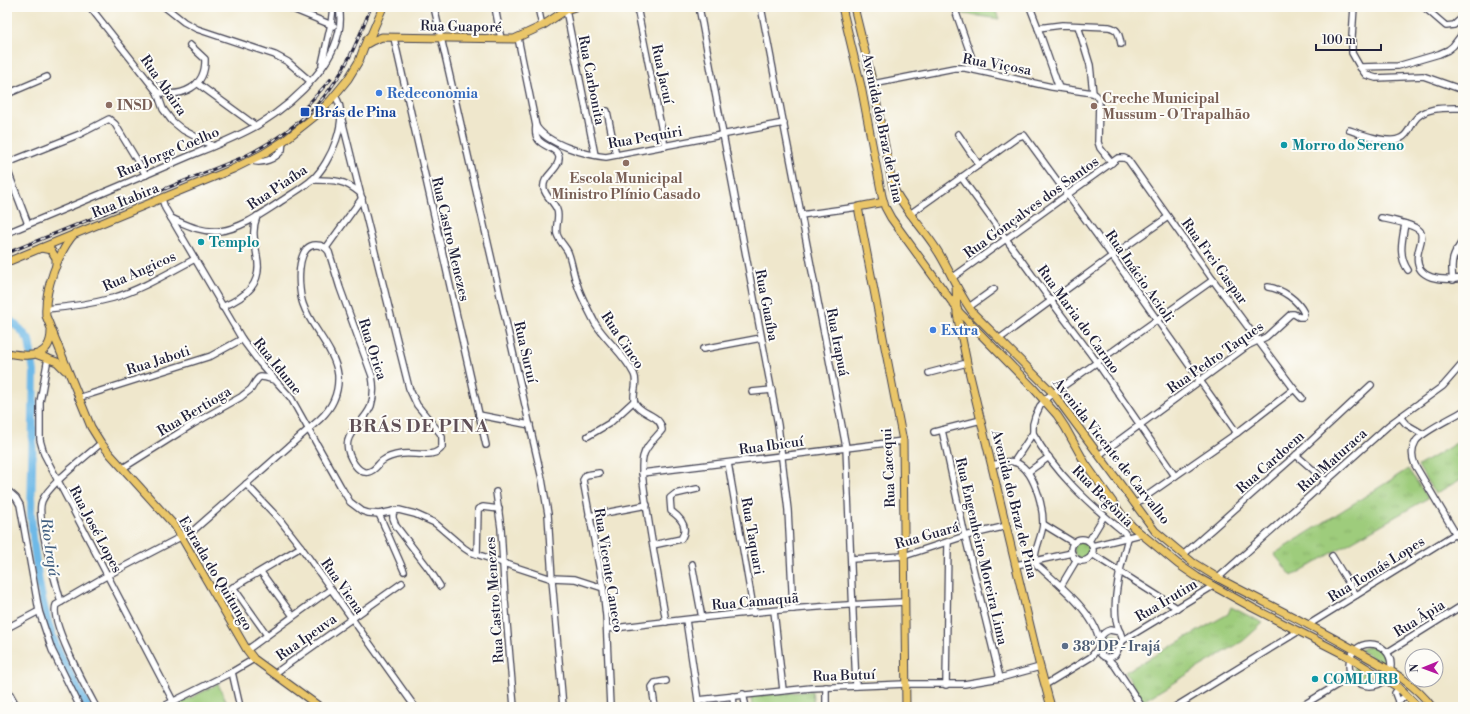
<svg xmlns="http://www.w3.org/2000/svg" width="1470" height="714" font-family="'Libre Bodoni',serif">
<defs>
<pattern id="grass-tufts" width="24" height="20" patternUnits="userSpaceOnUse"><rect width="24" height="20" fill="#9ecc7b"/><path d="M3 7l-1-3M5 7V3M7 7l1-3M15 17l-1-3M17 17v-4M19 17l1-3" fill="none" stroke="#88af6b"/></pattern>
</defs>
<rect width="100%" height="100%" fill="#fdfcf7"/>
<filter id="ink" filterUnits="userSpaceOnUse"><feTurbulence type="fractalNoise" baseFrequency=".025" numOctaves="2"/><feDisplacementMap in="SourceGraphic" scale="8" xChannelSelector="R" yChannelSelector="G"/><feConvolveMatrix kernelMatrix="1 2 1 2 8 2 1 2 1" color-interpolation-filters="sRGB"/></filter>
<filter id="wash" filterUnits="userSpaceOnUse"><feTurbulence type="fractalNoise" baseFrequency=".012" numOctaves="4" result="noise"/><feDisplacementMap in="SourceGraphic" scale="16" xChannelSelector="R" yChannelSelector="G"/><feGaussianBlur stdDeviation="0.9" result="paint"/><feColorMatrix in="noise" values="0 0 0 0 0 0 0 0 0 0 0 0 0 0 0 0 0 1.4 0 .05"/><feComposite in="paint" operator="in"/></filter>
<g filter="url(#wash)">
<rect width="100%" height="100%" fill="#efe7cc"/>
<g fill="url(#grass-tufts)" stroke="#60775b">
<polygon points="957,7 994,7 999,19 959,13"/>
<polygon points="1463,439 1463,478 1435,494 1418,466"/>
<polygon points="1408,469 1428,498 1292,576 1274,554"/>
<circle cx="1082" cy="550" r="8"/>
<polygon points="1231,607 1263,623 1243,641 1143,701 1125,672 1228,614"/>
<path d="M 1112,633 L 1117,634 L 1119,638 L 1113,652 L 1109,655 L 1103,652 C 1101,643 1103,636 1112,633 Z"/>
<path d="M 1368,646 C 1383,648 1388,652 1389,668 L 1360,650 Z"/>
<path d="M 1353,661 L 1381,679 C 1365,684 1353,680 1353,661 Z"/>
<polygon points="812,691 814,707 752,707 751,696"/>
</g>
<polygon fill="#9ecc7b" stroke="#60775b" points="218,684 229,707 173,707"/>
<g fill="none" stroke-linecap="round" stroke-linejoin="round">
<path stroke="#6eb9e7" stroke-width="8" d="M 7,318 L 20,329 L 29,340 L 34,372 L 31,514 C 34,553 39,598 52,635 C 61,660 75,684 88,707"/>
</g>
</g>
<g filter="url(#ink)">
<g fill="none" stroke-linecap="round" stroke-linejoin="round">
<g stroke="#414051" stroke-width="8">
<g id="minor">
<polyline points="90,7 157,92 163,109 172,121 183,130 213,146"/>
<polyline points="165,7 184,22 197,29 275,55 288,62 310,81"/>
<polyline points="288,7 334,26"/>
<polyline points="434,7 542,479 548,514 552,579 563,707"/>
<polyline points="495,7 501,39"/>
<polyline points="538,7 542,26"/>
<polyline points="637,7 665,146"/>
<polyline points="699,7 778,425 788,510 793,609"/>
<polyline points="761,7 846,447 856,686"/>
<polyline points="954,7 976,70"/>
<polyline points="1030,7 1038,28 1059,88"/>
<polyline points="1354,7 1352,37 1352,53 1360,67 1366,75 1376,78 1423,76 1463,90"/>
<polyline points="1424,7 1446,26 1454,25 1463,17"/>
<polyline points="1459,7 1463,11"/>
<polyline points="854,8 862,7"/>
<polyline points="566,10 595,155"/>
<polyline points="1078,26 1090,65 1093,93 1096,95 1099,100 1098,142 1100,148 1112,163"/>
<path d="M 1038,28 L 1062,25 L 1109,27 C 1119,29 1119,35 1121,44"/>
<polyline points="394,38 486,445"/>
<path d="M 518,38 L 536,126 C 547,144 586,155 606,157 L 784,123"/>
<polyline points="322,64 331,24 333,7"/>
<polyline points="1360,67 1398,66 1439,54 1448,50 1453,46 1463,33"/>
<polyline points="197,83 256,126"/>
<polyline points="873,84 954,68 965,68 1052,87 1093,93"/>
<path d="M 157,92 C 182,98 206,87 205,59 L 190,45"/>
<polyline points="7,94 47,77"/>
<polyline points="607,111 616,155"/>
<path d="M 536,126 C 532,149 557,144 559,157 C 560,170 541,176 544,189 C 546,197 554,202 557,210 C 560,217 555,226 557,234 C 559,241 565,246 568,252 C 572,262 573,274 577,284 C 581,297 589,311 595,323 C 606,341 624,354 634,374 C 639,384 631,395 635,403 C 641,415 661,414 662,430 C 655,439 646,445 643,457 C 640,470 644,484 645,497 C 651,539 659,580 666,622"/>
<path d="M 1349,130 C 1361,134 1389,145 1401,138 C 1408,135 1410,127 1414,121 C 1424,106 1447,108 1463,108"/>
<polyline points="958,134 979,165"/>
<path d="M 252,161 C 263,164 275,159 282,150 L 283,141"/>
<polyline points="7,163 80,134 109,119 115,124 146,175"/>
<polyline points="7,169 28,224"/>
<polyline points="961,177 1051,301 1096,361 1175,476"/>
<path d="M 312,180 C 332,180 344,179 360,193"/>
<polyline points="162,199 165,208 171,218 242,339 260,363 291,398 341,487 350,502 362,511 368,513 379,514 399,510 415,514 435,523 464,548 470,552 552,579"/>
<polyline points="910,214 1018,137 1024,135 1112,256 1237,433"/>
<polyline points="801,215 858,207"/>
<path d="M 171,218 C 187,225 202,233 220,231 C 243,228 264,212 283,200 C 293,193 304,187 313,179 C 330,163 351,118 335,96"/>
<path d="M 1381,218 C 1390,220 1414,224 1420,231 C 1424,237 1419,246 1418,253 C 1413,281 1444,281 1463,278"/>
<path d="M 1405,224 C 1402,241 1398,256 1408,270"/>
<path d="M 7,233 C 65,209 123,185 180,160 C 206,149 234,139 258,125 C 294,103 349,55 339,7"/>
<polyline points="326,248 362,198"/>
<polyline points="1456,250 1463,263"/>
<polyline points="952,278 1118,158 1124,158 1128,160 1213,280 1294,389 1302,398"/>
<path d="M 1453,280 C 1450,261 1453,255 1463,240"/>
<path d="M 222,307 C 246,297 263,284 257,256 C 255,241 251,232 257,216"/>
<polyline points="969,307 994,289"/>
<path d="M 46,309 C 69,307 91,304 113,298 C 142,289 168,273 195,259"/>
<polyline points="999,339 1112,256 1168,217"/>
<polyline points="703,349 761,338"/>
<polyline points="48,358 40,402 40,440 44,454 173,701"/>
<polyline points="929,373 967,363"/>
<polyline points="752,392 772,390"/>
<polyline points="78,398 211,356 242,339"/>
<path d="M 1463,411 C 1452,418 1422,432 1416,441 C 1411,449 1412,458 1415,465 L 1463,546"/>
<polyline points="479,415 530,425"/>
<polyline points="1400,417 1406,424 1423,434"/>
<polyline points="942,430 965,536 1000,678"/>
<polyline points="934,432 981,420"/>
<path d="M 1033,433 C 1055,473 1089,504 1124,532 L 1128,538"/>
<polyline points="588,436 610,423 634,401"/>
<path d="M 1099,455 L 1247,346 L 1266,337 L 1291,314 L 1294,314 L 1299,317 L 1303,317 L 1304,313 C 1298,300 1282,289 1268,287"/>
<polyline points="1296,455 1326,481"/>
<polyline points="1014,462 1033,433 1033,424 1035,417 1040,406 1048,397 1213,280"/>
<polyline points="728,463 754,613"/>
<path d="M 992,465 C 998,464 1008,460 1014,462 C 1034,467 1043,506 1043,524 C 1042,537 1034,549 1035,561 L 1037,565 C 1056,582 1095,613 1099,640"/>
<path d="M 123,468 L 193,424 L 241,397 C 244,394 248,392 251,389 C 260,375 257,375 274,380"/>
<polyline points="1028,472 1049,457"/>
<polyline points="599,473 586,475 583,480 603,588 606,616 610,707"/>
<polyline points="642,473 903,441"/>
<polyline points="246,484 280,520 301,547 415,707"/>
<polyline points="7,490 16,498 20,505 39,611 52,650 80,707"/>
<polyline points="496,492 501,528 505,600 514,707"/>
<polyline points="1135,504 1237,433 1294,389"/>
<polyline points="393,511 393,518 396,526 429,569 440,586"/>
<polyline points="379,514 404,571"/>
<polyline points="589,516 647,505"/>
<polyline points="1043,524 1074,543"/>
<circle cx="1082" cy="550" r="11"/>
<polyline points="1089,541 1104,516"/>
<path d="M 653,545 L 681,539 C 689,527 681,518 671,511 L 670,498 L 675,494 L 697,489"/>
<polyline points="1092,546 1141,534"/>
<polyline points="477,554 478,509 483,507 499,509"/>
<polyline points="1092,554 1177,608"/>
<polyline points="1183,555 1296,455 1371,385"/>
<polyline points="1332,556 1356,595"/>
<polyline points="851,559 904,556 965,536 1007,526"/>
<polyline points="692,564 702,618"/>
<polyline points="1016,565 1072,553"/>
<polyline points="261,572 293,616"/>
<polyline points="552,578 575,579 603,588"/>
<polyline points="1218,578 1389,425 1443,386 1463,363"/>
<polyline points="1061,586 1077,559"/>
<polyline points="233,587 267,635"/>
<polyline points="217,597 301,547"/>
<path d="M 61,602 C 56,583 35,516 42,501 C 49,484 86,457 101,443"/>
<polyline points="774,611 783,690"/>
<polyline points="686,620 699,707"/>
<polyline points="1308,625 1463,529"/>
<polyline points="7,628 39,611"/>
<path d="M 607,629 C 706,616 805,606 904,602"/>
<path d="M 1110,630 L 1120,632 L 1123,640 L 1115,655 C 1096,666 1092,635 1110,630 Z"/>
<path d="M 1120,632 C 1108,611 1122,561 1128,538"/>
<polyline points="1122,641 1213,586"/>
<circle cx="1370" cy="665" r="21"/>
<polyline points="247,650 331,589"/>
<polyline points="1388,652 1463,605"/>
<polyline points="1107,658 1115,666 1142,707"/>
<polyline points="232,672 240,707"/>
<polyline points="274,674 402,583"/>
<polyline points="946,685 948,542"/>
<polyline points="1045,685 1091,657 1098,648"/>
<polyline points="826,687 826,707"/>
<polyline points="1399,688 1395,693 1398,701 1403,698"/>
<polyline points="7,689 17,707"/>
<polyline points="743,694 746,707"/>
<polyline points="733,696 734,707"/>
<polyline points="698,700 811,688 905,684 964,684 1000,678 1040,667"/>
<path d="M 96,707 C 87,690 49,621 56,605 L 108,575 L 194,530 L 320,419 C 333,407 339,393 338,375 C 335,349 311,328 303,304 C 298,290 295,245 316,245 C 322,245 326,247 329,252 L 340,288 L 372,376 C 374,386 374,396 371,406 C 362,428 334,435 355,465 C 358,469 362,473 368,472 C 375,471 377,465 382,461 C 387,457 395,455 402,454 C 414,452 435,459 442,447 L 442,437 L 440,433 L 417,405 L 409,388 L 341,116"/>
<polyline points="162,707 232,672 254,659"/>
<polyline points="655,707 652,687 655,683 666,681"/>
<polyline points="1175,707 1299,631"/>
<polyline points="1300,707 1352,676"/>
</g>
</g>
<g stroke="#414051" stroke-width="9">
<g id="major">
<polyline points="842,7 861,86 882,196 885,207 891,218 960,313 1034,389 1057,415 1065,427 1085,463 1122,515 1133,527 1178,564 1197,577 1253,608 1347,656 1399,688 1418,707"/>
<path d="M 854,7 L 873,84 L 893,187 C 904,209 922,227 935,247 C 950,269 958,294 974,314 L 1053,393 L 1155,531 L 1192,562 L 1218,578 C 1263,602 1309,624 1353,649 C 1382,666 1412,680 1432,707"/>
<polyline points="365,45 372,41 382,37 514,39 542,26 566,10 575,7"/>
<polyline points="884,202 858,207 903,441 906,707"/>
<path d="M 75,233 C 58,252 44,291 46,316 L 91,427 L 101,443 L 110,454 L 175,526 L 247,650 L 254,659 L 320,707"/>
<polyline points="41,248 51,250 56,258 56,266"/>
<polyline points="7,262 233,169 263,154 285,140 314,117 330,101 348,79 359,61 367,39 371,35 383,7"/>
<polyline points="956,285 957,314 967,363 1040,667 1051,707"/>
<path d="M 7,353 C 28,357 51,359 51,331"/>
<polyline points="38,355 57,362 65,370"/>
</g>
</g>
<use href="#minor" stroke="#fff" stroke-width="5.5"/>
<use href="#major" stroke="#eac669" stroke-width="7"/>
<g stroke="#22223b" stroke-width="3">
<g id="rail">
<polyline points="302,111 331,79"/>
<path d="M 7,253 L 241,158 C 274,142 308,119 330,89 C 348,65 360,35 371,7"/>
</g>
</g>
<use href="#rail" stroke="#fdfcf7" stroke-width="1.5" stroke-dasharray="4.5" stroke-linecap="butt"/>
</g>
</g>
<g fill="#3f7fe0" stroke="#fdfcf7" stroke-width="1.5">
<circle cx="379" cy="93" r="4"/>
<circle cx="933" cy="330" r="4"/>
</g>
<g fill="#8d6e63" stroke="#fdfcf7" stroke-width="1.5">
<circle cx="109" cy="105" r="4"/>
<circle cx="1094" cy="106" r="4"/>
<circle cx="626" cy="163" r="4"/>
</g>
<rect fill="#1a4fb4" stroke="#fdfcf7" stroke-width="1.5" x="300" y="107" width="10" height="10" rx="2"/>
<g fill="#0f9aa8" stroke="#fdfcf7" stroke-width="1.5">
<circle cx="1284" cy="145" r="4"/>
<circle cx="201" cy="242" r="4"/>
<circle cx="1315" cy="679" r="4"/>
</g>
<circle fill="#5c6f8a" stroke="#fdfcf7" stroke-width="1.5" cx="1065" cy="646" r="4"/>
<g text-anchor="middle" stroke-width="4" stroke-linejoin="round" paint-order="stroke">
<g font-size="14" fill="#22223b" stroke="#fdfcf7">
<text transform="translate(461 26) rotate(1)" y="5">Rua Guaporé</text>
<text transform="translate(997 64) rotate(10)" y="5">Rua Viçosa</text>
<text transform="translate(663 74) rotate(78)" y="5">Rua Jacuí</text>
<text transform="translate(592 80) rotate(79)" y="5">Rua Carbonita</text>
<text transform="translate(164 85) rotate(55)" y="5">Rua Abaira</text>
<text transform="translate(883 128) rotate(78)" y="5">Avenida do Braz de Pina</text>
<text transform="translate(645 137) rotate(-10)" y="5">Rua Pequiri</text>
<text transform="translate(168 152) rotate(-23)" y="5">Rua Jorge Coelho</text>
<text transform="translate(277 187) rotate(-34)" y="5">Rua Piaíba</text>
<text transform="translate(125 200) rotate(-22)" y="5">Rua Itabira</text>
<text transform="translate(1031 207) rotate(-36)" y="5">Rua Gonçalves dos Santos</text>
<text transform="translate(451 239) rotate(77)" y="5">Rua Castro Menezes</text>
<text transform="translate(1215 261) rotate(54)" y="5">Rua Frei Gaspar</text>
<text transform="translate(139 271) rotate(-24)" y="5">Rua Angicos</text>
<text transform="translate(1140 276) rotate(55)" y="5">Rua Inácio Acioli</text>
<text transform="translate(767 305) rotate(79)" y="5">Rua Guaíba</text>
<text transform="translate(1079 319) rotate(54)" y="5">Rua Maria do Carmo</text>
<text transform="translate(623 340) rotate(56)" y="5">Rua Cinco</text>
<text transform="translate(838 342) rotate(79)" y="5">Rua Irapuá</text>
<text transform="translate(373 349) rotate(72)" y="5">Rua Orica</text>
<text transform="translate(526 352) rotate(77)" y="5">Rua Suruí</text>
<text transform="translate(1215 357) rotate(-35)" y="5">Rua Pedro Taques</text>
<text transform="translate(158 360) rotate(-18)" y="5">Rua Jaboti</text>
<text transform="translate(278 366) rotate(51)" y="5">Rua Idume</text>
<text transform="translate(194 411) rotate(-31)" y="5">Rua Bertioga</text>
<text transform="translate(771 445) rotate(-8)" y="5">Rua Ibicuí</text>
<text transform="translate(1112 451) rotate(52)" y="5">Avenida Vicente de Carvalho</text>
<text transform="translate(1332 460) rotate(-42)" y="5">Rua Maturaca</text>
<text transform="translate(1270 462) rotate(-42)" y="5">Rua Cardoem</text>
<text transform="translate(888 468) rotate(-93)" y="5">Rua Cacequi</text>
<text transform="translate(1103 496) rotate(45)" y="5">Rua Begônia</text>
<text transform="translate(1015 504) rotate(76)" y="5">Avenida do Braz de Pina</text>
<text transform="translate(96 529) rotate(62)" y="5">Rua José Lopes</text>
<text transform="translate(927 535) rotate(-16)" y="5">Rua Guará</text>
<text transform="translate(753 536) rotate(80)" y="5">Rua Taquari</text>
<text transform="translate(982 551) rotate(77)" y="5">Rua Engenheiro Moreira Lima</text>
<text transform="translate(1376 569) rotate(-32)" y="5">Rua Tomás Lopes</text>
<text transform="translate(609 570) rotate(81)" y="5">Rua Vicente Caneco</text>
<text transform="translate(216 573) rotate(59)" y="5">Estrada do Quitungo</text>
<text transform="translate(343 586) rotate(55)" y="5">Rua Viena</text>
<text transform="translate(494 600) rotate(-94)" y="5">Rua Castro Menezes</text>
<text transform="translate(1166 600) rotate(-31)" y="5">Rua Irutim</text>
<text transform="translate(755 601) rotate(-5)" y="5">Rua Camaquã</text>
<text transform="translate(1419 618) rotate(-32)" y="5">Rua Ápia</text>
<text transform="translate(306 637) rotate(-35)" y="5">Rua Ipeuva</text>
<text transform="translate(844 675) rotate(-2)" y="5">Rua Butuí</text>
</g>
<g font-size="14" font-weight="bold" fill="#366cbe" stroke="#fdfcf7" text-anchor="start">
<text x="387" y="98">Redeconomia</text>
<text x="941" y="335">Extra</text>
</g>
<g font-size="14" font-weight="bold" fill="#785e54" stroke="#fdfcf7" text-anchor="start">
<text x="1102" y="103">Creche Municipal<tspan x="1102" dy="16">Mussum - O Trapalhão</tspan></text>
<text x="117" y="110">INSD</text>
<text x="626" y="183" text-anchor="middle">Escola Municipal<tspan x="626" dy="16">Ministro Plínio Casado</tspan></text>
</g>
<g font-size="14" font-weight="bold" fill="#164399" stroke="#fdfcf7" text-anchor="start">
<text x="314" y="117">Brás de Pina</text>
</g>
<g font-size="14" font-weight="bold" fill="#0d838f" stroke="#fdfcf7" text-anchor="start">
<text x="1292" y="150">Morro do Sereno</text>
<text x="209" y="247">Templo</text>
<text x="1323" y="684">COMLURB</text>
</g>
<g font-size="14" font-weight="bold" fill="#4e5e75" stroke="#fdfcf7" text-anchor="start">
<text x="1073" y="651">38º DP - Irajá</text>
</g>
<g font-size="15" font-style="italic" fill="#405e80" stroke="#fdfcf7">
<text transform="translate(50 547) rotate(82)" y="5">Rio Irajá</text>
</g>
<g font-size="18" font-weight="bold" letter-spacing="1" fill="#605057" stroke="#fdfcf7">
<text x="419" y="432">BRÁS DE PINA</text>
</g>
</g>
<rect width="1470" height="714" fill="none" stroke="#fdfcf7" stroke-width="24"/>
<g transform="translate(1424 668) rotate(269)"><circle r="19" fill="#fdfcf7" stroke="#a5a5ac"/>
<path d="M0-3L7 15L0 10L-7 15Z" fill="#b5179e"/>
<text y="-6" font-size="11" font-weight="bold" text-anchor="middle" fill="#22223b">N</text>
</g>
<path d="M1316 44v6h65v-6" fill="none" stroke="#22223b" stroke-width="2"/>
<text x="1322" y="44" font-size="12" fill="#22223b" stroke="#fdfcf7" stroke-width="3" paint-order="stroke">100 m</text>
</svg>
